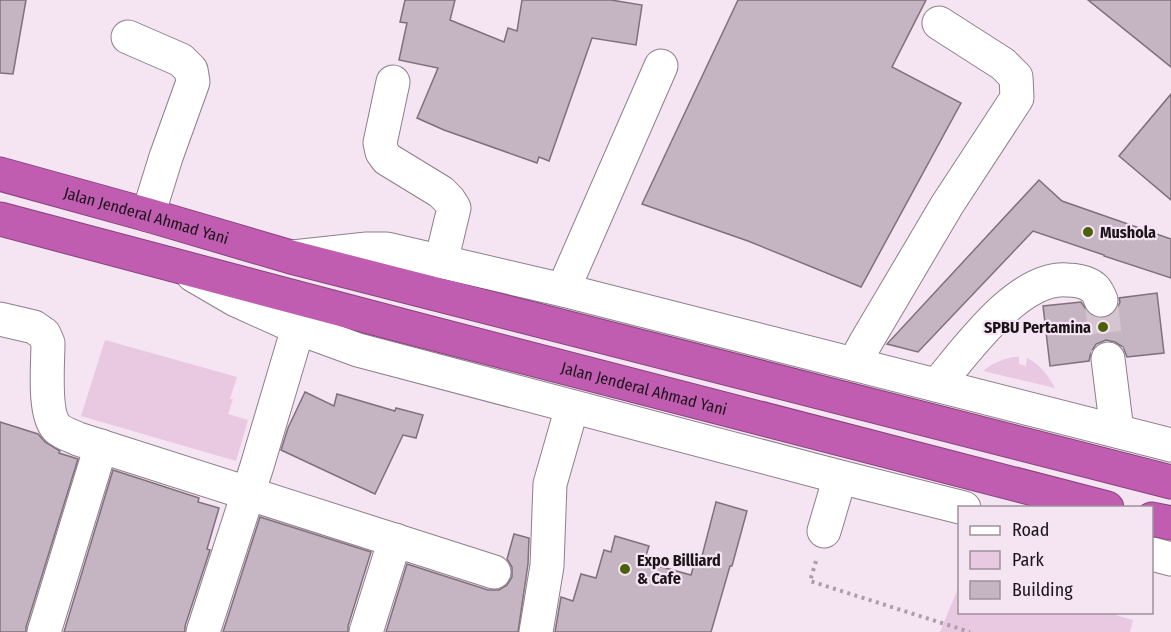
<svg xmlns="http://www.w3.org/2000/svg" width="1171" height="632" font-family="'Fira Sans Condensed',sans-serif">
<rect width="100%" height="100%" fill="#f5e4f2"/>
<g fill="#e9c8e2">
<polygon points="105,340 237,377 230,399 233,399 228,414 248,420 236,461 81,416"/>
<path d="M 1013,357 L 1019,357 L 1019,364 L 1026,366 L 1027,358 C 1040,364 1048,375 1055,388 L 983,371 C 993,363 1001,360 1013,357 Z"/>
<polygon points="959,586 960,612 1105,612 1133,620 1130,632 940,632"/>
</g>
<g fill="#c5b4c1" stroke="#7f707c" stroke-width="1.5">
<polygon points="0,0 26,0 13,74 0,73"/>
<polygon points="405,0 455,0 450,20 504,42 508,28 517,31 522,0 611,0 642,5 636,45 592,38 549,161 539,157 537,163 444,130 417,118 438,68 399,60 407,23 400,22"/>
<polygon points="738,0 926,0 892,67 961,103 861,287 748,241 642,204"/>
<polygon points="1088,0 1171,0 1171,67"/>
<polygon points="1171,94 1171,200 1119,156"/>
<polygon points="1039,180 1062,201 1171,239 1171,278 1104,256 1104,255 1033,231 918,352 887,344"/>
<polygon points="1157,293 1164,353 1127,357 1123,347 1115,342 1106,340 1096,344 1091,352 1089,361 1050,366 1043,306 1081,302 1090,315 1100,319 1110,317 1116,311 1120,302 1119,298"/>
<polygon points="305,392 334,406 337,394 395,411 396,408 423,415 416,438 403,435 375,494 281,450 288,428"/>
<polygon points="0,422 38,434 45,442 60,451 59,453 78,459 26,627 26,632 0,632"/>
<polygon points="113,470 199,498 198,502 219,508 207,549 210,550 185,626 185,632 64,632"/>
<polygon points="716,502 747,511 732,566 730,566 711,632 555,632 561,597 573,601 581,574 596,578 604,550 611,552 615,536 649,546 644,562 691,575 696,558 701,560"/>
<polygon points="260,517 371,552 348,626 348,632 223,632"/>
<polygon points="514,534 529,538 528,564 518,632 386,632 407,564 488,590 499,590 507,585 512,577 512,567 507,559"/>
</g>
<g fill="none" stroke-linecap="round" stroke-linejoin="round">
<polyline stroke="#d4c5d1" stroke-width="33" stroke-dasharray="33 16" stroke-linecap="butt" points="1101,300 1108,359"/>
<g stroke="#8e7f8b" stroke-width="35">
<g id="minor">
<polyline points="128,37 181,60 191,70 193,82 166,157 148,215"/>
<polyline points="393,82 380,143 382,152 387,159 441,192 449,200 454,208 441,262"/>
<polyline points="293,257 367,249 387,249 563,290 1171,445"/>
<polyline points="193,275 236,300 298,328 358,350 840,477 964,508"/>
<polyline points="563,290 661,66"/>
<path d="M 0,319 L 34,327 L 44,334 L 48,343 C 48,363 43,414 57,428 C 62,433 72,436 78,439 L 494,572"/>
<polyline points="1108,359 1117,431"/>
<polyline points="854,364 866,342 947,205 1017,98 1016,77 1003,64 939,23"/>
<path d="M 937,385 C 966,351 1018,276 1067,280 C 1075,280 1087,282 1094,288 C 1097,290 1099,296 1101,300"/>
<polyline points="824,531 840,477"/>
<polyline points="1152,554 1171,559"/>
<polyline points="44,632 101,446"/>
<polyline points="203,632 257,466 298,328"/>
<polyline points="366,632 395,540"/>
<polyline points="536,632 547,566 550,484 572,407"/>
</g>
</g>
<g stroke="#86437b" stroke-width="35">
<g id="highway">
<path id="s1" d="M 0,174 L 148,215 L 291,257 L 1171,482"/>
<path id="s2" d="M 0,219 L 400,325 L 1107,508"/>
<polyline points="1152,519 1171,523"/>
</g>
</g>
<polyline stroke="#ab9ea9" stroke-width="4" stroke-dasharray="3 4.5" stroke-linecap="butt" points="816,561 810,581 970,632"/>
<use href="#minor" stroke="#fff" stroke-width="33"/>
<use href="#highway" stroke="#c05db0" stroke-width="33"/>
</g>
<g fill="#4b6009" stroke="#f5e4f2" stroke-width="2">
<circle cx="1088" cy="232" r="6"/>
<circle cx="1103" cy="327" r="6"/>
<circle cx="625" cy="569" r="6"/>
</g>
<g text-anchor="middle" stroke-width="4.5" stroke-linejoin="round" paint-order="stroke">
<g font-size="16" fill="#1a1419" stroke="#f5e4f2">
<text dy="6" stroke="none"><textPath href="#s1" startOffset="152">Jalan Jenderal Ahmad Yani</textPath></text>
<text dy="6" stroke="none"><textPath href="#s2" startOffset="666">Jalan Jenderal Ahmad Yani</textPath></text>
</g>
<g font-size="16" font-weight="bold" fill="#1a1419" stroke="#f5e4f2" text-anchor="start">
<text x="1100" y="238">Mushola</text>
<text x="1091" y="333" text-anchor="end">SPBU Pertamina</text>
<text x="637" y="566">Expo Billiard<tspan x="637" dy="18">&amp; Cafe</tspan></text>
</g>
</g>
<rect x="958" y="506" width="195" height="108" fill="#f5e4f2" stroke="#9d919b" stroke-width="1.5"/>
<rect x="970" y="526" width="30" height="9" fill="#ffffff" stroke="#9d919b" stroke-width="1.5"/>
<text x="1012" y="536" font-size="18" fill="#1a1419">Road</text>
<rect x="970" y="551" width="30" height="18" fill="#e9c8e2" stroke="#9d919b" stroke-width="1.5"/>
<text x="1012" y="566" font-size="18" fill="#1a1419">Park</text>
<rect x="970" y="581" width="30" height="18" fill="#c5b4c1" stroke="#9d919b" stroke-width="1.5"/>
<text x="1012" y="596" font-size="18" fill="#1a1419">Building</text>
</svg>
